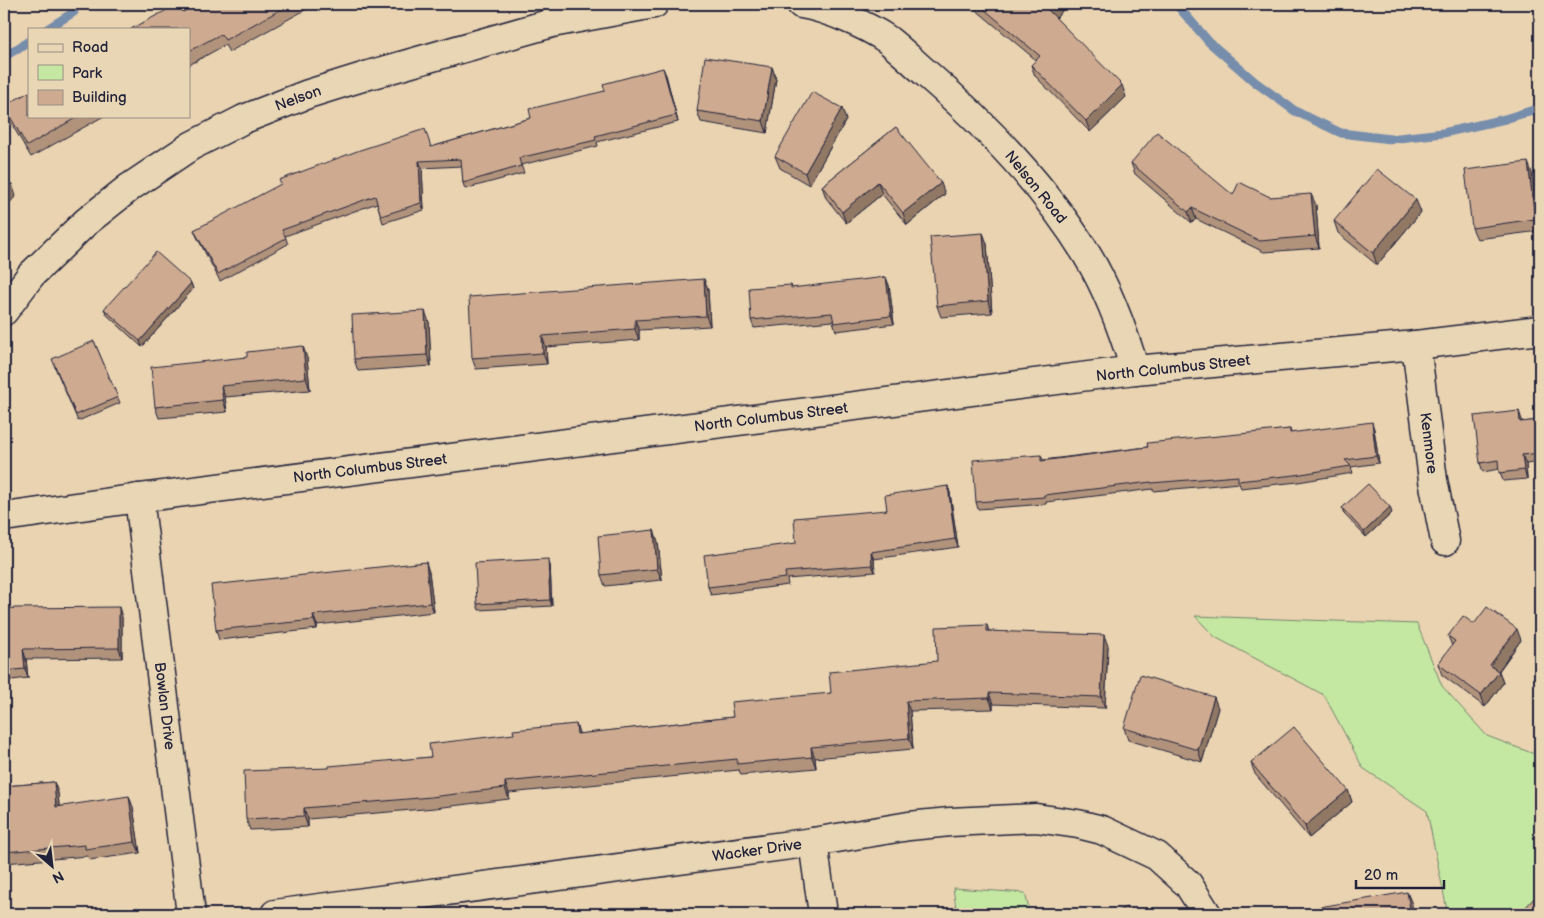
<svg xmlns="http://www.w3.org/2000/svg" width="1544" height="918" font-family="'Balsamiq Sans',sans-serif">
<rect width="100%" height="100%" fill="#ead3b1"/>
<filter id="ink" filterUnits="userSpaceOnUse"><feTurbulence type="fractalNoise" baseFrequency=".02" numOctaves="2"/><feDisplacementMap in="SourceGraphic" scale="10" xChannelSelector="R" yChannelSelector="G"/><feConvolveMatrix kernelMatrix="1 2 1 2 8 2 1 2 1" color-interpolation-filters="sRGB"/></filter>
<g filter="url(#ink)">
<g fill="#c4e8a1" stroke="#73856e">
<polygon points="1195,616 1417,624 1442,686 1487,736 1537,755 1540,773 1540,891 1529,914 1446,914 1447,910 1427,811 1363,768 1324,695 1215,637"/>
<polygon points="953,888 1025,893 1030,914 957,914"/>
</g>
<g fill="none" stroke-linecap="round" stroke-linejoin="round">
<g stroke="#768dac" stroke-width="9">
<polyline points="1176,4 1209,42 1255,82 1295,111 1341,133 1390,139 1443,133 1505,119 1540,108"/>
<polyline points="47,29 74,12"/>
<polyline points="4,57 29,41"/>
</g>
<g stroke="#22223b" stroke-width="31">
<g id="minor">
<path d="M 801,4 C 826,8 867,25 888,40 C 902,51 914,63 928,75 C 989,128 1045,186 1087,255 C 1109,291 1123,330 1135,370"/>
<polyline points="4,311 31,275 86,222 130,187 191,146 244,119 308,94 369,75 552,23 654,4"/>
<polyline points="1416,345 1433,480 1445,541"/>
<polyline points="139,498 191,914"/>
<polyline points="4,517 139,498 1135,370 1416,345 1540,330"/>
<polyline points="813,842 823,914"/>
<polyline points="275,914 813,842 909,826 950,822 1036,818 1078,824 1102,830 1157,856 1188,884 1207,914"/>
</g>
</g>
<use href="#minor" stroke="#e8d6b4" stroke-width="28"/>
</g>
<g fill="#b1937c" stroke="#22223b">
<polygon points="197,4 316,4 229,52 225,45 189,65 189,29 183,12"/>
<polygon points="969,4 1066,4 1067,5 1056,18 1126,97 1090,132 1035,76 1031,65 1036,60"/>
<polygon points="772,67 776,79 767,133 701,122 697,111"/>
<polygon points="666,75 678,122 597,142 598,146 521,165 524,173 465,189 463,183 462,166 422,168 424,210 383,223 377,203 285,236 288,244 220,281 197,237 194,230 431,147 531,118 605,91"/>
<polygon points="4,106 29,116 104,116 31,157 8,118"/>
<polygon points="846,120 809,185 780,168 775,156"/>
<polygon points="896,127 945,194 907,225 882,194 846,223 826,198 822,186"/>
<polygon points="1131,163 1233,195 1270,197 1316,205 1319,248 1264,252 1196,219 1192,223 1135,174"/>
<polygon points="1532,173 1539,231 1477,239 1472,228"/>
<polygon points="1421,212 1377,265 1338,233 1334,221"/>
<polygon points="983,233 987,244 992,313 941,317 937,306"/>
<polygon points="704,279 708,290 710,326 639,330 639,340 546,347 547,364 476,369 472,358"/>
<polygon points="191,283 193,289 142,347 107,315 104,309"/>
<polygon points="791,285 792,288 889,285 894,324 836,331 833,321 754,328 751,320"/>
<polygon points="429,322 431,366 358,371 354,359"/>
<polygon points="94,341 120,403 78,421 54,365"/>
<polygon points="307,358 310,390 225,397 227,412 159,418 155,407"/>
<polygon points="1522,420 1522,422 1540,420 1540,462 1526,464 1527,479 1503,481 1499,469 1483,472 1480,463"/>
<polygon points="1290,429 1291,433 1374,429 1379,463 1351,467 1353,473 1298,482 1241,488 1239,483 1153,491 1153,489 1046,502 1046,504 978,509 976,502 1041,455 1043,460"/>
<polygon points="948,486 950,493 958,547 874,559 875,572 787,579 788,585 711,595 708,587 796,543 887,510"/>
<polygon points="1342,508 1392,513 1366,537 1344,514"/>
<polygon points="654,530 658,542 662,580 605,586 601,575"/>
<polygon points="550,565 552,606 479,610 477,604"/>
<polygon points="429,572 434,612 317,625 317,629 219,640 216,630"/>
<polygon points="4,609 122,617 122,658 26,659 28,678 4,681"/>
<polygon points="1474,624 1521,640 1499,671 1503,683 1485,707 1442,675 1438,664 1452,646 1448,636"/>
<polygon points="987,625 989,631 1108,646 1105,708 993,704 993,709 910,711 913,749 815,758 816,768 741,775 739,770 509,793 509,799 435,808 308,819 308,827 250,830 246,819 329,768 431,757 580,734 733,717 831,693 937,661"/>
<polygon points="1218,708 1202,762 1128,740 1124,728"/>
<polygon points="1251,763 1348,790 1352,802 1309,838 1255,774"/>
<polygon points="54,782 58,793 59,806 133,807 140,853 89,860 88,856 4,863 4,786"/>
</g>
<g fill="#907865" stroke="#22223b">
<polygon points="1054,4 1066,4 1067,5 1053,22 1048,10"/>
<polygon points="772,67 776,79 767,133 763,121"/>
<polygon points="663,68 666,75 678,122 676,115"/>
<polygon points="1122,85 1126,97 1090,132 1086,121"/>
<polygon points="842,108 846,120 809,185 805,173"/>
<polygon points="419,161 422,168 424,210 421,203"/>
<polygon points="1528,162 1532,173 1539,231 1535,219"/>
<polygon points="878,182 882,194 846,223 842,212"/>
<polygon points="941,183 945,194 907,225 903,213"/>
<polygon points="12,184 16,196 4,209 4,193"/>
<polygon points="1311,194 1316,205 1319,248 1315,236"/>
<polygon points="1416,200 1421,212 1377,265 1373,253"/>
<polygon points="1192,208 1196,219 1192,223 1188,212"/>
<polygon points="983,233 987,244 992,313 988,301"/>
<polygon points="886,277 889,285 894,324 891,316"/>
<polygon points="704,279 708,290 710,326 706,316"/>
<polygon points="191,283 193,289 142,347 140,341"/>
<polygon points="425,311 429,322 431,366 427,355"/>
<polygon points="635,320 639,330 639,340 635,329"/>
<polygon points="542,336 546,347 547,364 543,353"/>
<polygon points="303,346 307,358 310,390 306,378"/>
<polygon points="221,386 225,397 227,412 223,400"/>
<polygon points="1519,411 1522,420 1523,431 1520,422"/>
<polygon points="1372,422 1374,429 1379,463 1376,456"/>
<polygon points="1522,455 1526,464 1527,479 1524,470"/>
<polygon points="948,486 950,493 958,547 955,539"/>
<polygon points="1390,507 1392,513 1366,537 1364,532"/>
<polygon points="654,530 658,542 662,580 657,569"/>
<polygon points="871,552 874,559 875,572 872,565"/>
<polygon points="548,559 550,565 552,606 550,600"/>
<polygon points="426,562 429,572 434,612 430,603"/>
<polygon points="119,607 122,617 122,658 119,648"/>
<polygon points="313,615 317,625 317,629 314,620"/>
<polygon points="1517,629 1521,640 1494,677 1490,665"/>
<polygon points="1104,635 1108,646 1105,708 1101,697"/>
<polygon points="23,649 26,659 28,678 25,669"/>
<polygon points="1499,672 1503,683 1485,707 1481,695"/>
<polygon points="989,693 993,704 993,709 989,698"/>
<polygon points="1214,697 1218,708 1202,762 1198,750"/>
<polygon points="906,701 910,711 913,749 909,738"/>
<polygon points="576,724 580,735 577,734"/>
<polygon points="811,747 815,758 816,768 812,757"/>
<polygon points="54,782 58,793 60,818 56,807"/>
<polygon points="505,782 509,793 509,799 505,788"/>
<polygon points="1348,790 1352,802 1309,838 1305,826"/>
<polygon points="129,796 133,807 140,853 135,842"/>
<polygon points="304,808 308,819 308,827 304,816"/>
<polygon points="1407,892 1412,904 1413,914 1411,914"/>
</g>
<g fill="#ceab90" stroke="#22223b">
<polygon points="178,4 183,12 197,4 291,4 225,40 221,34 189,51 189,29 131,29"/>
<polygon points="978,4 1054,4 1048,10 1122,85 1086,121 1031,65 1040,56"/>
<polygon points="705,57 772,67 763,121 697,111"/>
<polygon points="663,68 676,115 595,136 596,140 519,158 521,166 463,183 461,159 419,161 421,203 381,216 375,196 282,230 286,238 218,274 194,230 281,184 279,180 360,150 425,129 431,147 531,118 529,109 605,91 603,84"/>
<polygon points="29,92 29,116 79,116 27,146 4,106"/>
<polygon points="812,92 842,108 805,173 775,156"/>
<polygon points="896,127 941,183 903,213 878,182 842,212 822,186"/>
<polygon points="1157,132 1233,195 1239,182 1270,197 1311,194 1315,236 1260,241 1192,208 1188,212 1131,163"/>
<polygon points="1528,162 1535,219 1472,228 1465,170"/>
<polygon points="1377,169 1416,200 1373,253 1334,221"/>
<polygon points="4,177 12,184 4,193"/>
<polygon points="983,233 988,301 937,306 930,237"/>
<polygon points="156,252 191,283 140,341 104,309"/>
<polygon points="886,277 891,316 834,323 832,313 751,320 749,288 791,285 791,288"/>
<polygon points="704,279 706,316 635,320 635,329 542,336 543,353 472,358 469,297"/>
<polygon points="425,311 427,355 354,359 352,315"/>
<polygon points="94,341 109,376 108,377 109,377 118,397 76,415 52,359"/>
<polygon points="303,346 306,378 221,386 223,400 155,407 151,367 247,357 247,352"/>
<polygon points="1519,411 1520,422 1540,420 1540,453 1522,455 1524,470 1499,473 1498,460 1480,463 1474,416"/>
<polygon points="1372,422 1376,456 1345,460 1351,466 1295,475 1238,481 1238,476 1151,483 1151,482 1044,495 1044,497 976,502 973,460 1041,455 1041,461 1148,447 1147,443 1290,429 1290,433"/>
<polygon points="1368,484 1390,507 1364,532 1342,508"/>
<polygon points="948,486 955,539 871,552 872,565 785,572 786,578 708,587 704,555 796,543 794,518 887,510 885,495"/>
<polygon points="654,530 657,569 601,575 598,536"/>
<polygon points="548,559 550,600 477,604 475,563"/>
<polygon points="426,562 430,603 313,615 314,620 216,630 211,585"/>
<polygon points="119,607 119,648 23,649 25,669 4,671 4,609 16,608"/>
<polygon points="1487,607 1517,629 1490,665 1499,672 1481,695 1438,664 1455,641 1448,636 1463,616 1474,624"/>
<polygon points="987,625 987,631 1104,635 1101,697 989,693 989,698 906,701 909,738 811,747 812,757 737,764 737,759 505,782 505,788 431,797 304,808 304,816 246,819 244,771 329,768 329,766 431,757 429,744 514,734 513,730 576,724 577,734 733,717 731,702 831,693 829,672 937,661 936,627"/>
<polygon points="1140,675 1214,697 1198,750 1124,728"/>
<polygon points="1294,727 1348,790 1305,826 1251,763"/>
<polygon points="54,782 56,807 129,796 135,842 85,849 85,845 4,852 4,786"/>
<polygon points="1407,892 1411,914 1303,914 1302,910"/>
<polygon points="1540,892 1540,914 1527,914 1523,910"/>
<polygon points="1126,907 1130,914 1113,914"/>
</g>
</g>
<g text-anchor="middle" stroke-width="4.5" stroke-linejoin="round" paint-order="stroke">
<g font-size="15" fill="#22223b" stroke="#e8d6b4">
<text transform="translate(298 98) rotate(-20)" y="5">Nelson</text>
<text transform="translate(1036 187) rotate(51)" y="5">Nelson Road</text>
<text transform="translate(1173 368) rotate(-6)" y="5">North Columbus Street</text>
<text transform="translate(771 417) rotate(-7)" y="5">North Columbus Street</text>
<text transform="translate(1429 443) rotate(83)" y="5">Kenmore</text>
<text transform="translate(370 468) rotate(-7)" y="5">North Columbus Street</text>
<text transform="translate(165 706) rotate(83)" y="5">Bowlan Drive</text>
<text transform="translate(757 850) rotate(-8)" y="5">Wacker Drive</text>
</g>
</g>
<rect width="1544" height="918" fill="none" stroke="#e8d6b4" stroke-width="20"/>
<rect x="10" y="10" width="1524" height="898" fill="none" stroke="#22223b" stroke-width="2" filter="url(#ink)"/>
<rect x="28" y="28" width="162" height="90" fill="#e8d6b4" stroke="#998e84"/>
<rect x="38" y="44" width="25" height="8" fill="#e8d6b4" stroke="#998e84"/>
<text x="72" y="52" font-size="15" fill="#22223b">Road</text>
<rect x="38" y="65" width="25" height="15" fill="#c4e8a1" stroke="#998e84"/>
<text x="72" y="78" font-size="15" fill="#22223b">Park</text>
<rect x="38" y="90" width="25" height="15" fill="#ceab90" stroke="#998e84"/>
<text x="72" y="102" font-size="15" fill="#22223b">Building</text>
<g transform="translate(52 866) rotate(152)" stroke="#e8d6b4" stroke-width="4" paint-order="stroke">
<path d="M0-4L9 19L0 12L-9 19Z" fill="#22223b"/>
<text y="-8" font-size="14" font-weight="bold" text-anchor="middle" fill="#22223b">N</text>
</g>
<path d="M1356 880v8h88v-8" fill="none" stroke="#22223b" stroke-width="2.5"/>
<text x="1364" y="880" font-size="15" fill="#22223b" stroke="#e8d6b4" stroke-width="4" paint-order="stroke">20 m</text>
</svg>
